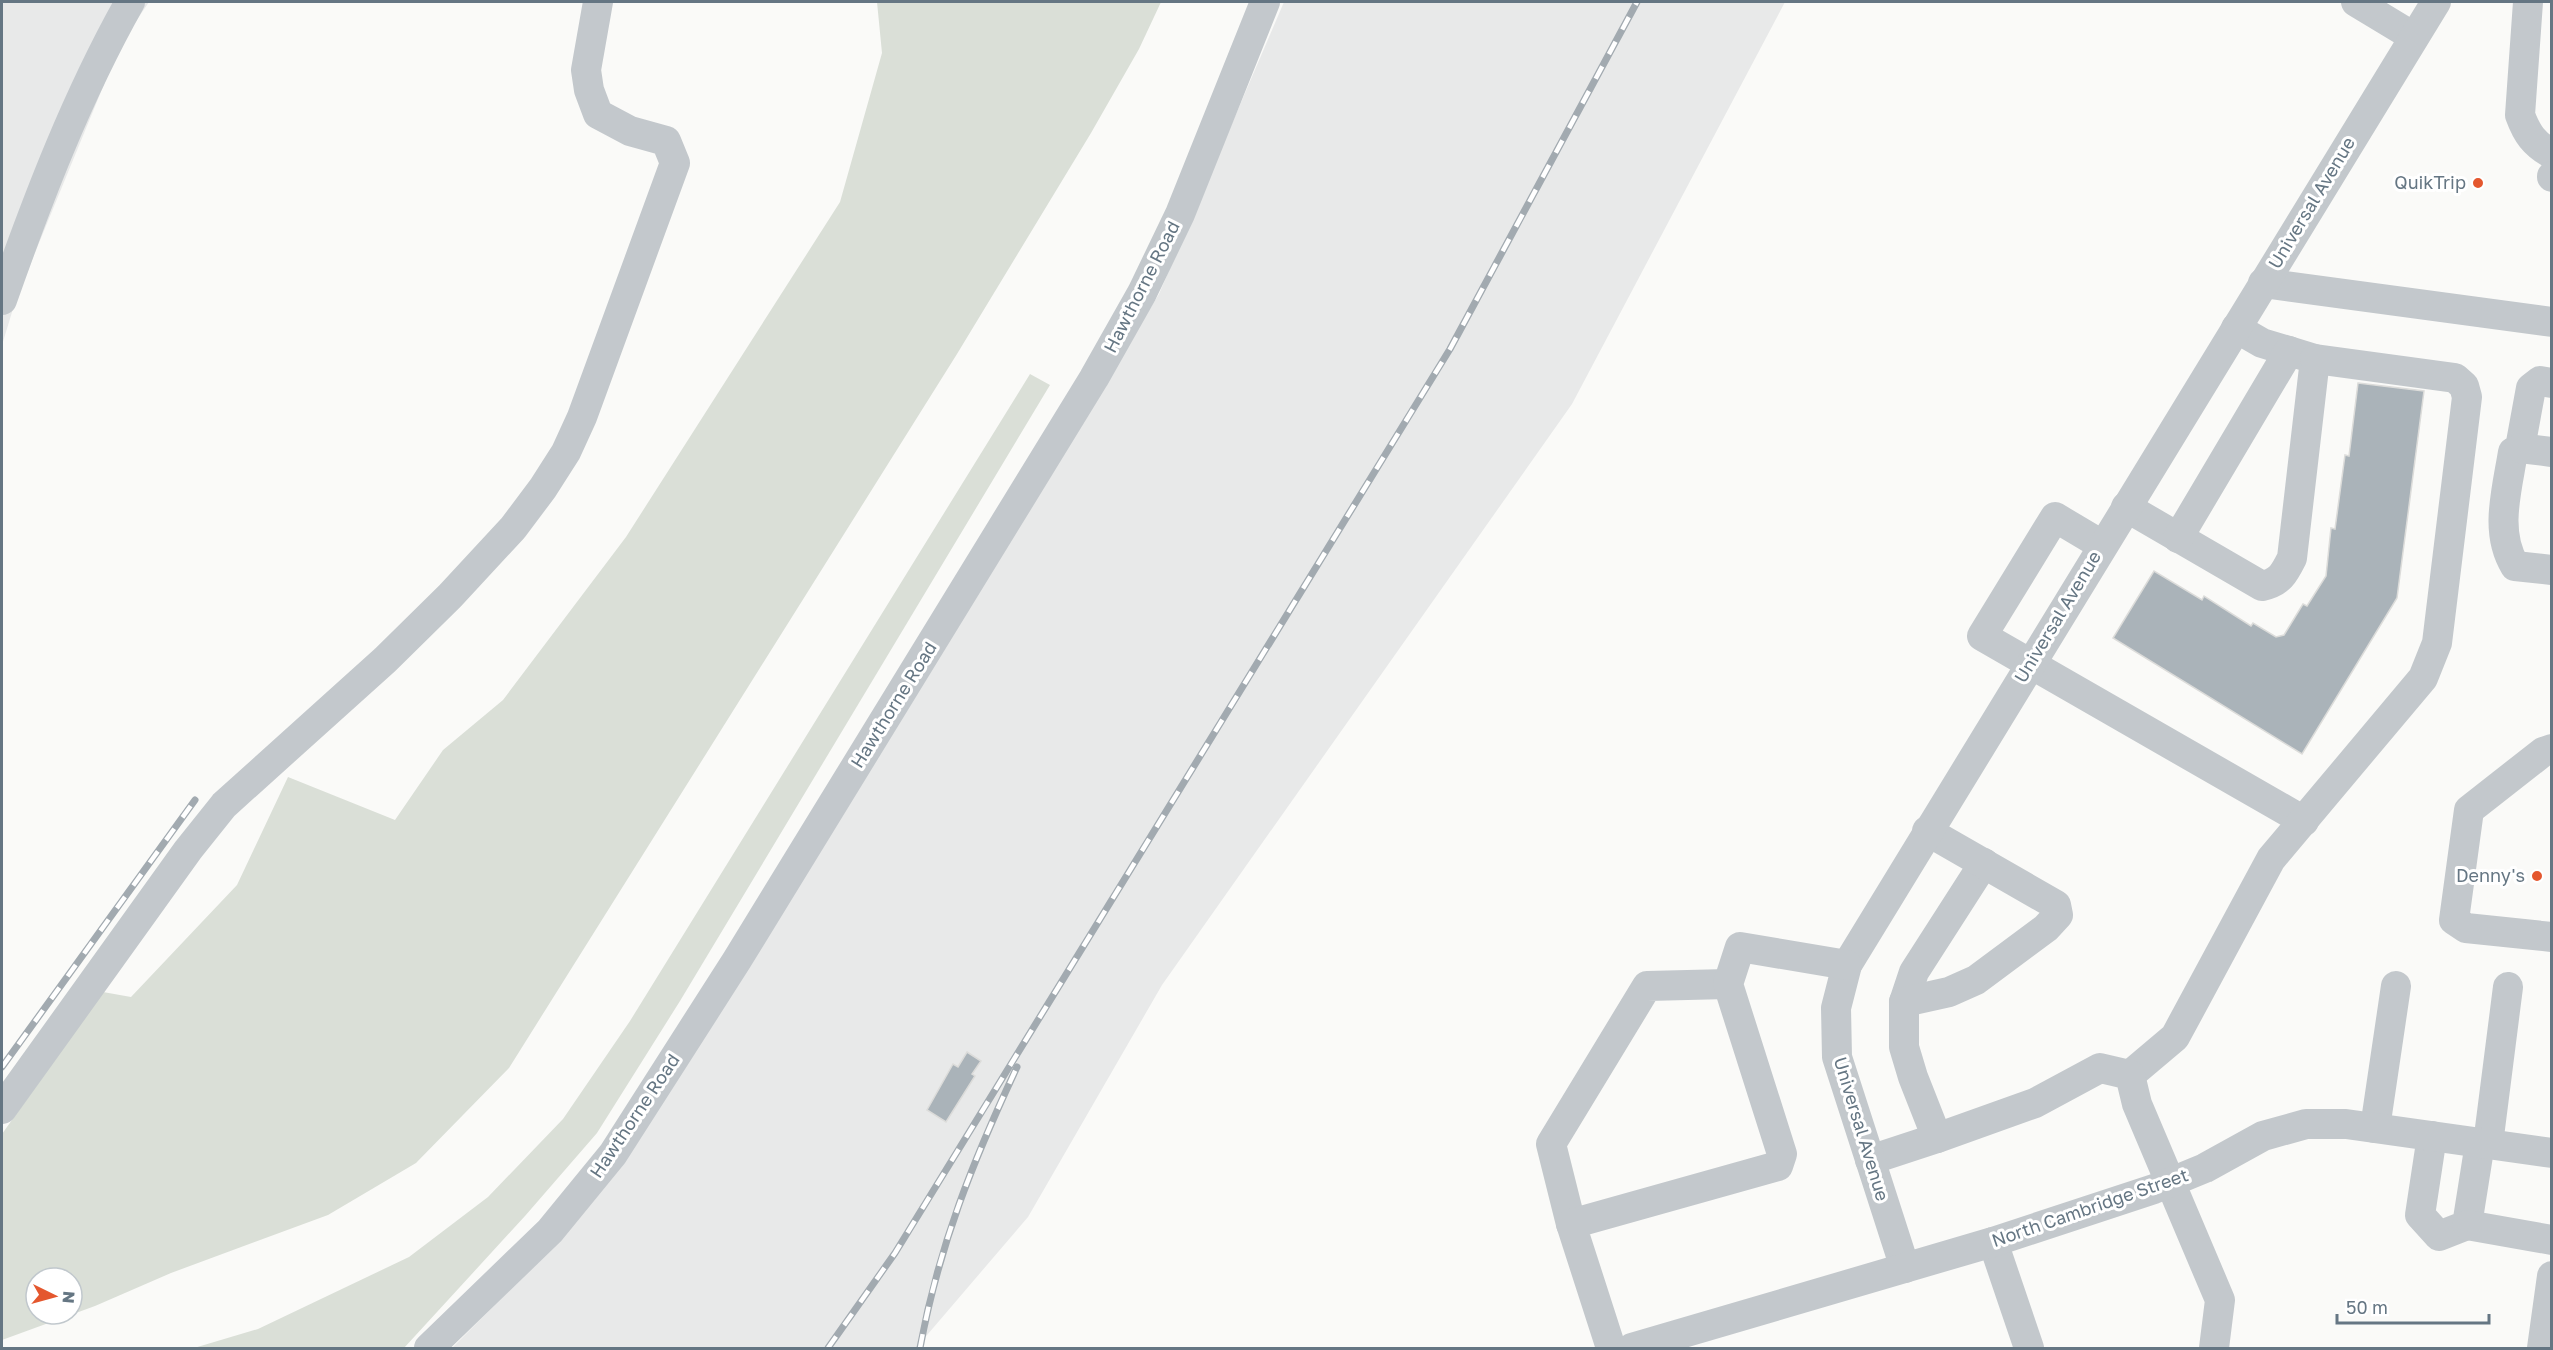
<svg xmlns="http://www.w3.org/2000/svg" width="2553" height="1350" font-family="'Golos Text',sans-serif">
<rect width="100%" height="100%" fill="#fafaf8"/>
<g fill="#e8e9e9">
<polygon points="2,2 149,2 121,43 16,299 2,345"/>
<polygon points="1284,2 1785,2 1572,404 1162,985 1028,1217 916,1348 452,1348 557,1242 656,1112 1159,294"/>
</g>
<g fill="#dadfd7" fill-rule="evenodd">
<path d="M 877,2 L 1161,2 L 1139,49 L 1091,133 L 957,354 L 509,1068 L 416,1163 L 328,1215 L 171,1273 L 95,1306 L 2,1340 L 2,1134 L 103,992 L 131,997 L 237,885 L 288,777 L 395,820 L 443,750 L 503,700 L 626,537 L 840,202 L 882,53 ZM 36,1278 L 72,1278 L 72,1314 L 36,1314 Z"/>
<polygon points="1030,374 1050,385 680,1001 597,1133 525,1216 404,1348 194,1348 258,1329 409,1257 488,1197 563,1119 630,1021"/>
</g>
<g fill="#aab3b9" stroke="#dcdcda" stroke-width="1.5">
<polygon points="2358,383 2424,391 2397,598 2302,754 2113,638 2154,571 2202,600 2204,596 2251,626 2253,623 2276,637 2284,635 2303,604 2307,606 2326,576 2331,528 2335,529 2345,455 2349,456"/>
<polygon points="967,1052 981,1061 972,1074 975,1076 946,1122 927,1110 953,1064 958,1067"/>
</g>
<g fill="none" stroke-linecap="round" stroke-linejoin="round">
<g stroke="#c3c8cc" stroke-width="30">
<polyline points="2356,2 2414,37"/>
<path d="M 2528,2 L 2520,115 C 2527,134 2534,144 2552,154"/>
<polyline points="2552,176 2552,177"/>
<polyline points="2263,283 2552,322"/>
<path d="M 2,300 C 38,198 77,96 130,2"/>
<path d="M 2552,383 L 2540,381 L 2531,388 L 2520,448 L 2513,452 C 2507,490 2494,532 2515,566 L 2552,570"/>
<polyline points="2520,448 2552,452"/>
<path d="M 2126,507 L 2262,586 C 2280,582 2284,574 2292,558 L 2315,359 L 2262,343 L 2236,328"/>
<polyline points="2178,538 2289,351"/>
<polyline points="2102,545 2055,517 1982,636 2304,821"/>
<polyline points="2552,749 2543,752 2469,810 2454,920 2466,928 2552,937"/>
<polyline points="1904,1002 1914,972 1984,863"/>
<polyline points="2130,1075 2175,1037 2271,859 2423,678 2437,643 2467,397 2464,386 2455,378 2315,359"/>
<polyline points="2,1109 188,850 224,805 385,660 450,596 513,528 543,488 566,452 582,417 675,163 666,141 630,131 598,114 589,90 586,70 598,2"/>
<polyline points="2375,1128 2396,986"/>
<polyline points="2432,1136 2420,1215 2439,1236 2467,1225 2480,1143"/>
<polyline points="1937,1138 2035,1103 2100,1068 2130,1075 2137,1104 2220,1300 2214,1348"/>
<polyline points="2488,1144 2508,987"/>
<polyline points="1870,1160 1937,1138 1913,1077 1904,1047 1904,1002 1949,992 1976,980 2046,928 2058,915 2056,905 1927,831"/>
<polyline points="1571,1224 1551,1144 1647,986 1728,984"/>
<polyline points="2467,1225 2552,1240"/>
<polyline points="1993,1242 2029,1348"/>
<polyline points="1905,1268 1837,1057 1836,1008 1847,965 2436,2"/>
<polyline points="429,1348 550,1231 613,1154 737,960 1094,378 1142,293 1180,214 1265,2"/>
<polyline points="1611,1348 1571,1224 1778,1166 1782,1154 1728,984 1740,947 1847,965"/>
<polyline points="1632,1348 1993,1242 2154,1189 2205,1168 2263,1136 2306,1124 2346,1124 2552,1153"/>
<polyline points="2542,1348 2552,1276"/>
</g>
<g stroke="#a2aab0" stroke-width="7">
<g id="rail">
<polyline points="2,1067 195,800"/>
<polyline points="828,1348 895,1253 1450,349 1637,2"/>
<path d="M 920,1348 C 939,1245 973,1161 1017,1067"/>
</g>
</g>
<use href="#rail" stroke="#fff" stroke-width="4.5" stroke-dasharray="14" stroke-linecap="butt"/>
</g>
<g fill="#e4572e" stroke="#fff" stroke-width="2">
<circle cx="2478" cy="183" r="6"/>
<circle cx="2537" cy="876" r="6"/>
</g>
<g text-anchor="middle" stroke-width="6" stroke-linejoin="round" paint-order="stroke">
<g font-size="18" fill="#657683" stroke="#fff" text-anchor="end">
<text x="2466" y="189">QuikTrip</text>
<text x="2525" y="882">Denny's</text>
</g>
<g font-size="18" fill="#657683" stroke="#fff">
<text transform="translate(2312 203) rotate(-59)" y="6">Universal Avenue</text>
<text transform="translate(1142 287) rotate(-63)" y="6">Hawthorne Road</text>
<text transform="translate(2058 617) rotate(-59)" y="6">Universal Avenue</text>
<text transform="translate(894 705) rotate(-58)" y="6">Hawthorne Road</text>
<text transform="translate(635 1116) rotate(-56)" y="6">Hawthorne Road</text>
<text transform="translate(1861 1129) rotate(73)" y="6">Universal Avenue</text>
<text transform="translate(2090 1208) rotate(-19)" y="6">North Cambridge Street</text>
</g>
</g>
<rect width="2553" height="1350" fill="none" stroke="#657683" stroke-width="6"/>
<g transform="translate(54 1296) rotate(95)"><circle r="28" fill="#ffffff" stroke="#c1c8cd" stroke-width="1.5"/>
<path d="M0-4.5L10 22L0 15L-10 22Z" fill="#e4572e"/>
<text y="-9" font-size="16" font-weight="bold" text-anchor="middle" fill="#657683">N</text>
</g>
<path d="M2337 1314v9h152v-9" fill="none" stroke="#657683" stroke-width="3"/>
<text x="2346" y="1314" font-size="18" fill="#657683" stroke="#ffffff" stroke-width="4.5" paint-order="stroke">50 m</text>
</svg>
